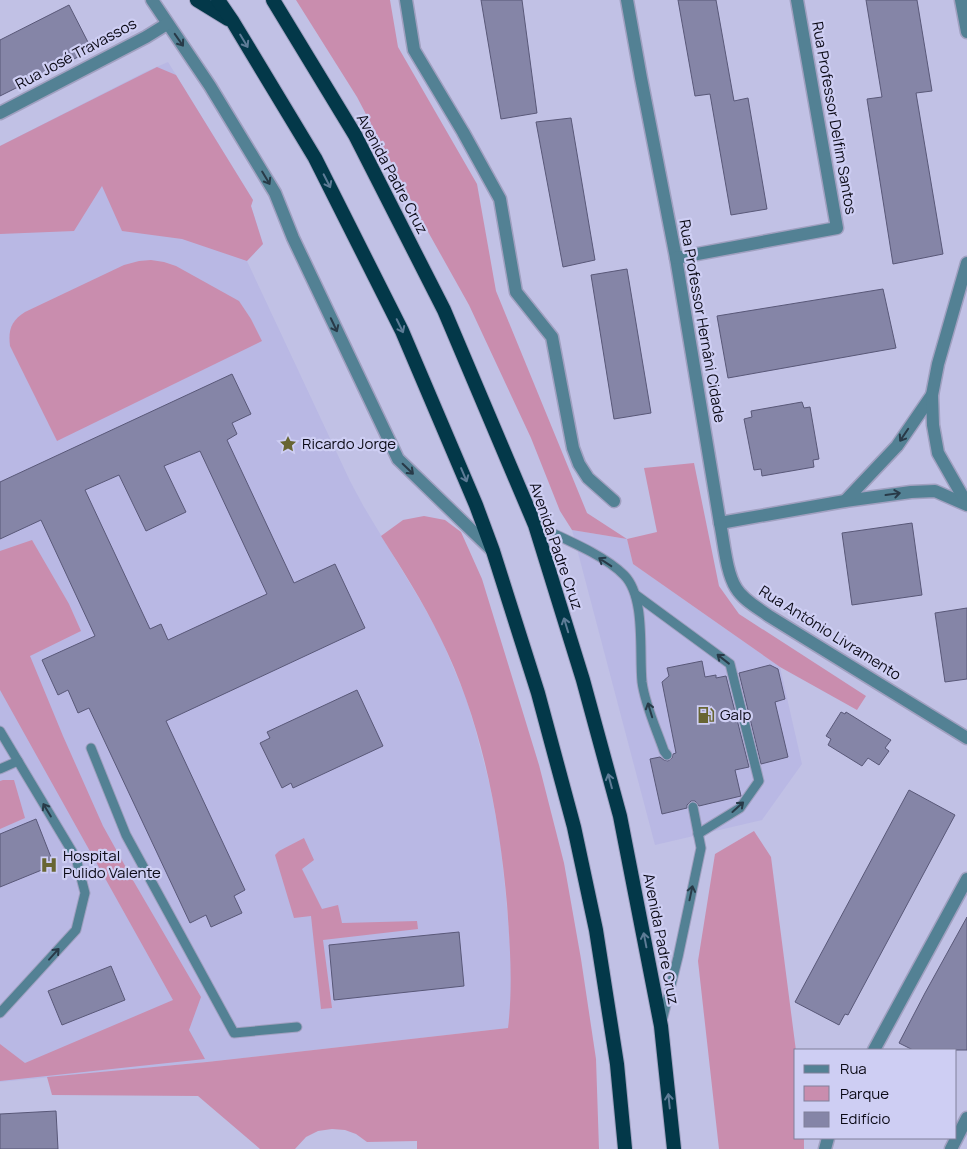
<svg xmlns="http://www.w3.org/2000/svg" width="967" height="1149" font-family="Manrope,sans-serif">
<rect width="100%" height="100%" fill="#c1c1e5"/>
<g fill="#b9b8e4">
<polygon points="168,62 253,200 251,206 263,244 247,261 350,481 364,507 423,605 441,638 466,698 475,728 490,786 500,840 506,897 511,955 511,1003 508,1028 207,1062 0,1082 0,146 145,72"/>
<polygon points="572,530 627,539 633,564 780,667 802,764 762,820 655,845"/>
</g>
<g fill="#c98dae">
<polygon points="296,0 390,0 398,47 477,184 496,291 587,513 627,539 657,532 644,468 694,463 719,586 739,614 866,696 857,710 780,667 633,564 627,539 572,530 560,511 531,438 469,305 422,221 357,97"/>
<polygon points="157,67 176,75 253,200 251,206 263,244 247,261 182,239 122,231 102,186 74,231 0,234 0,146"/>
<path d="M 151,260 L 164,262 L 176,266 L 239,301 L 251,319 L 262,341 L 57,441 L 10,346 C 8,330 11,321 25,312 L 124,265 L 139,261 Z"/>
<path d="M 424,516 L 445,520 L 461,532 L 482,579 L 539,765 L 564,863 L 581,959 L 596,1059 L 599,1149 L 417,1149 L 417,1141 L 367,1142 L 356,1134 L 345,1130 L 332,1129 L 318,1131 L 306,1137 L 295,1149 L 260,1149 L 198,1096 L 52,1095 L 47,1077 L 207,1062 L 508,1028 C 513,986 510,946 507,904 C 499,813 481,719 440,637 C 423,602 402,569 381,536 L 403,520 Z"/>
<polygon points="32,540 69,604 81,631 30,656 63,736 103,826 134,882 201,997 189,1030 205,1059 0,1081 0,1044 25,1063 173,1000 0,690 0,551"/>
<polygon points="3,780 14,780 25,818 0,829 0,781"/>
<polygon points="754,831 771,857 796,1051 796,1138 804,1138 804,1149 719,1149 698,961 715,854"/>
<polygon points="304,838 314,860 302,869 322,909 338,905 342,923 417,921 418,929 323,940 332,1008 321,1009 311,916 294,918 275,855 279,851"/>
</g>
<g fill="#8585a7" stroke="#595878" fill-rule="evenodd">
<polygon points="481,0 522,0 537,113 501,119"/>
<polygon points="678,0 716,0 734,101 748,98 767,209 731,215 710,94 695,96"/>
<polygon points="866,0 917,0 932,91 916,93 943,254 893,264 867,99 882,97"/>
<polygon points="69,5 92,50 0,96 0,40"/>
<polygon points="571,118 595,260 563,267 536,122"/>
<polygon points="627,269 651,413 614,419 591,275"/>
<polygon points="883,289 896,348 728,378 717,316"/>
<path d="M 232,374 L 251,414 L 232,423 L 237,434 L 227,440 L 294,583 L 335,564 L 365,628 L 166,721 L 245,890 L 234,896 L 242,913 L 211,927 L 206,915 L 190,923 L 89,708 L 78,713 L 68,690 L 58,695 L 42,660 L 95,636 L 41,520 L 0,539 L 0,482 ZM 200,451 L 267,594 L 168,640 L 161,624 L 150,629 L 85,490 L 119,475 L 146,531 L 186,512 L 164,466 Z"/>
<polygon points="802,402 804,408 810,407 819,459 813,460 814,467 762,476 761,469 754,470 744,419 752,417 751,411"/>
<polygon points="912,523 922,595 852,605 842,533"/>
<polygon points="967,608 967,679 945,682 935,613"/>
<polygon points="702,661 705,677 716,675 716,678 726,676 749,767 735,770 741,796 699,806 695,801 691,801 687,805 687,808 662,814 650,759 660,757 664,760 668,761 672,758 673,754 676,753 662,682 669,676 667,668"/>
<polygon points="770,665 778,669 785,699 775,702 788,757 761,764 739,673"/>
<polygon points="357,690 383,746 293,788 291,783 282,788 260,743 270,738 267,732"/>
<polygon points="841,712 845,714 846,712 891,740 885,748 889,751 879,765 868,758 862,766 828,745 831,739 826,736"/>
<polygon points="909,790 955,815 848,1015 845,1014 839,1025 795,1002"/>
<polygon points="36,819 54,865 0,887 0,834"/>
<polygon points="967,917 967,1050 913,1050 899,1043 925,993"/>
<polygon points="459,932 464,986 334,1000 329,945"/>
<polygon points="111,966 125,1000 62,1025 48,991"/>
<polygon points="56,1111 58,1149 0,1149 0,1114"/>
</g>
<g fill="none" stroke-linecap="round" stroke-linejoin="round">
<g stroke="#a0a0c0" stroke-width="11">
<g id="service">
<path d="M 535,525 C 562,538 603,554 624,575 C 646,597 639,652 642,682 C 645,705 656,728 664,751 L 667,755"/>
<polyline points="636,595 730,664 759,781 740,808 698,834"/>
<polyline points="0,731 76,858 85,893 76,930 0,1013"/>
<polyline points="91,748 126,835 234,1033 297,1027"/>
<polyline points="0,769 18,761"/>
<polyline points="662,1021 678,957 701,848 693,807"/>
</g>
</g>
<g stroke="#a0a0c0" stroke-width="15">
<g id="minor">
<polyline points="152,0 210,86 275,193 293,238 398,459 493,551"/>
<polyline points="406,0 414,50 463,132 500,199 516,292 552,337 573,448 579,464 588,478 614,501"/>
<polyline points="627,0 641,78 676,258 720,523 845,501 911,492 935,491 967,505"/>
<polyline points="0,113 146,37 167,24"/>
<polyline points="676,258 837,228 797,0"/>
<polyline points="845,501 897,446 932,395"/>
<path d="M 720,523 C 724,542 726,572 736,588 C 743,600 758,608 769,616 L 967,738"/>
<polyline points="874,1050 967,879"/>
<polyline points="825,1149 828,1138"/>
<polyline points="951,1149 967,1118"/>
</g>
</g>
<g stroke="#a0a0c0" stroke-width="15">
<g id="tertiary">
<polyline points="961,0 967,32"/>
<polyline points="967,263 938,364 932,395 933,425 938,453 967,504"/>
</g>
</g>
<g stroke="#a0a0c0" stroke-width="16">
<g id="trunk">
<polyline points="197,0 228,19"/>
<polyline points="218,0 233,22 315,158 402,331 476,505 493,551 538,693 574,827 596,930 617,1064 625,1149"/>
<polyline points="273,0 355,135 444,310 535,525 583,680 620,816 661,1026 674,1149"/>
</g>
</g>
<use href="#service" stroke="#538194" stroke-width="9"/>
<use href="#minor" stroke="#538194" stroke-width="12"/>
<use href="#tertiary" stroke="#538194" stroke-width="12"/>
<use href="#trunk" stroke="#033849" stroke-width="14"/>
</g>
<defs><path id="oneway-shaft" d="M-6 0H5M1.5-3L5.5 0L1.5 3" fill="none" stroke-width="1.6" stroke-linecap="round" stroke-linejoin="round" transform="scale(1.25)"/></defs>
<g stroke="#283a48">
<use href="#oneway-shaft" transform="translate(179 40) rotate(55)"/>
<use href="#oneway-shaft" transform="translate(266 178) rotate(59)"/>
<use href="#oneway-shaft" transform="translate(334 325) rotate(65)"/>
<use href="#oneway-shaft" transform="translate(904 435) rotate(124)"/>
<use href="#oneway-shaft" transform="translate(408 469) rotate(44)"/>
<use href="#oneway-shaft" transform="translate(893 494) rotate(-8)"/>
<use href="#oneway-shaft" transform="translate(605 562) rotate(-147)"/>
<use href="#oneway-shaft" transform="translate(723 659) rotate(-142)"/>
<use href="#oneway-shaft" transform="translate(650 710) rotate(-107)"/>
<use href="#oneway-shaft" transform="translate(738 807) rotate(-42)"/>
<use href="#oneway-shaft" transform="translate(47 810) rotate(-121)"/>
<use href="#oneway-shaft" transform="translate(691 893) rotate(-78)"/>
<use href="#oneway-shaft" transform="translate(54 954) rotate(-48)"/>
</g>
<g stroke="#5e7c96">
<use href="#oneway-shaft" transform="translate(244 41) rotate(59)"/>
<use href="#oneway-shaft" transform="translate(327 181) rotate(63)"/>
<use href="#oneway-shaft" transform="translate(400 326) rotate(64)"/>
<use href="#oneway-shaft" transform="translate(464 475) rotate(67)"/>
<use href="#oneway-shaft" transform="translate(566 625) rotate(-107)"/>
<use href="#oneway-shaft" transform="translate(610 781) rotate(-105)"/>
<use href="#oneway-shaft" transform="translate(645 940) rotate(-101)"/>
<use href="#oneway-shaft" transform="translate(669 1101) rotate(-96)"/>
</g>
<defs>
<g id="sight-bare" transform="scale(1.35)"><path d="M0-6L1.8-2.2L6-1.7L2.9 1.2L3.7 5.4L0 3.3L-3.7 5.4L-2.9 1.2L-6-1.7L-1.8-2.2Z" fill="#686532" stroke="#cecef3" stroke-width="2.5" paint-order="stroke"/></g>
<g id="fuel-bare" transform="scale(1.35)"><path d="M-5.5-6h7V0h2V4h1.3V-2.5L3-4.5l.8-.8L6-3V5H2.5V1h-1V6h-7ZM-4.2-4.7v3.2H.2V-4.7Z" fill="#686532" stroke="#cecef3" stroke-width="2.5" paint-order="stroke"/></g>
<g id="hospital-bare" transform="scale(1.35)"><path d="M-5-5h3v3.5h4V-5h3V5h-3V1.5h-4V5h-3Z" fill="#686532" stroke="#cecef3" stroke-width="2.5" paint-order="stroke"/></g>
</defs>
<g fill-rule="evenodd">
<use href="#sight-bare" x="288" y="444"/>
<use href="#fuel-bare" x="706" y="715"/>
<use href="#hospital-bare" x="49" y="865"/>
</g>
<g text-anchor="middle" stroke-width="4.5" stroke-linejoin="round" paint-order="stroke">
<g font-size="15" fill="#0b0a16" stroke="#cecef3">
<text transform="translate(76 54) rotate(-28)" y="5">Rua José Travassos</text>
<text transform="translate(834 118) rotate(80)" y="5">Rua Professor Delfim Santos</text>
<text transform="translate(392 174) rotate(62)" y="5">Avenida Padre Cruz</text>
<text transform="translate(702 321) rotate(80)" y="5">Rua Professor Hernâni Cidade</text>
<text transform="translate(556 546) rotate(71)" y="5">Avenida Padre Cruz</text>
<text transform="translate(830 633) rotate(32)" y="5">Rua António Livramento</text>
<text transform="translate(661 939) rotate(79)" y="5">Avenida Padre Cruz</text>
</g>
<g font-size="15" fill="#0b0a16" stroke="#cecef3" text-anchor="start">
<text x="302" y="449">Ricardo Jorge</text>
<text x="720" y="720">Galp</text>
<text x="63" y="861">Hospital<tspan x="63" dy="17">Pulido Valente</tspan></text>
</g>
</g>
<rect x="794" y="1049" width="162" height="90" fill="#cecef3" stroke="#80809b"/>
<rect x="804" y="1065" width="25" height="8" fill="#538194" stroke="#80809b"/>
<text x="840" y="1074" font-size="15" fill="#0b0a16">Rua</text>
<rect x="804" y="1086" width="25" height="15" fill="#c98dae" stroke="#80809b"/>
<text x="840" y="1099" font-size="15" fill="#0b0a16">Parque</text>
<rect x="804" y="1112" width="25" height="15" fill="#8585a7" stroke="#80809b"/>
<text x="840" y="1124" font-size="15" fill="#0b0a16">Edifício</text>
</svg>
